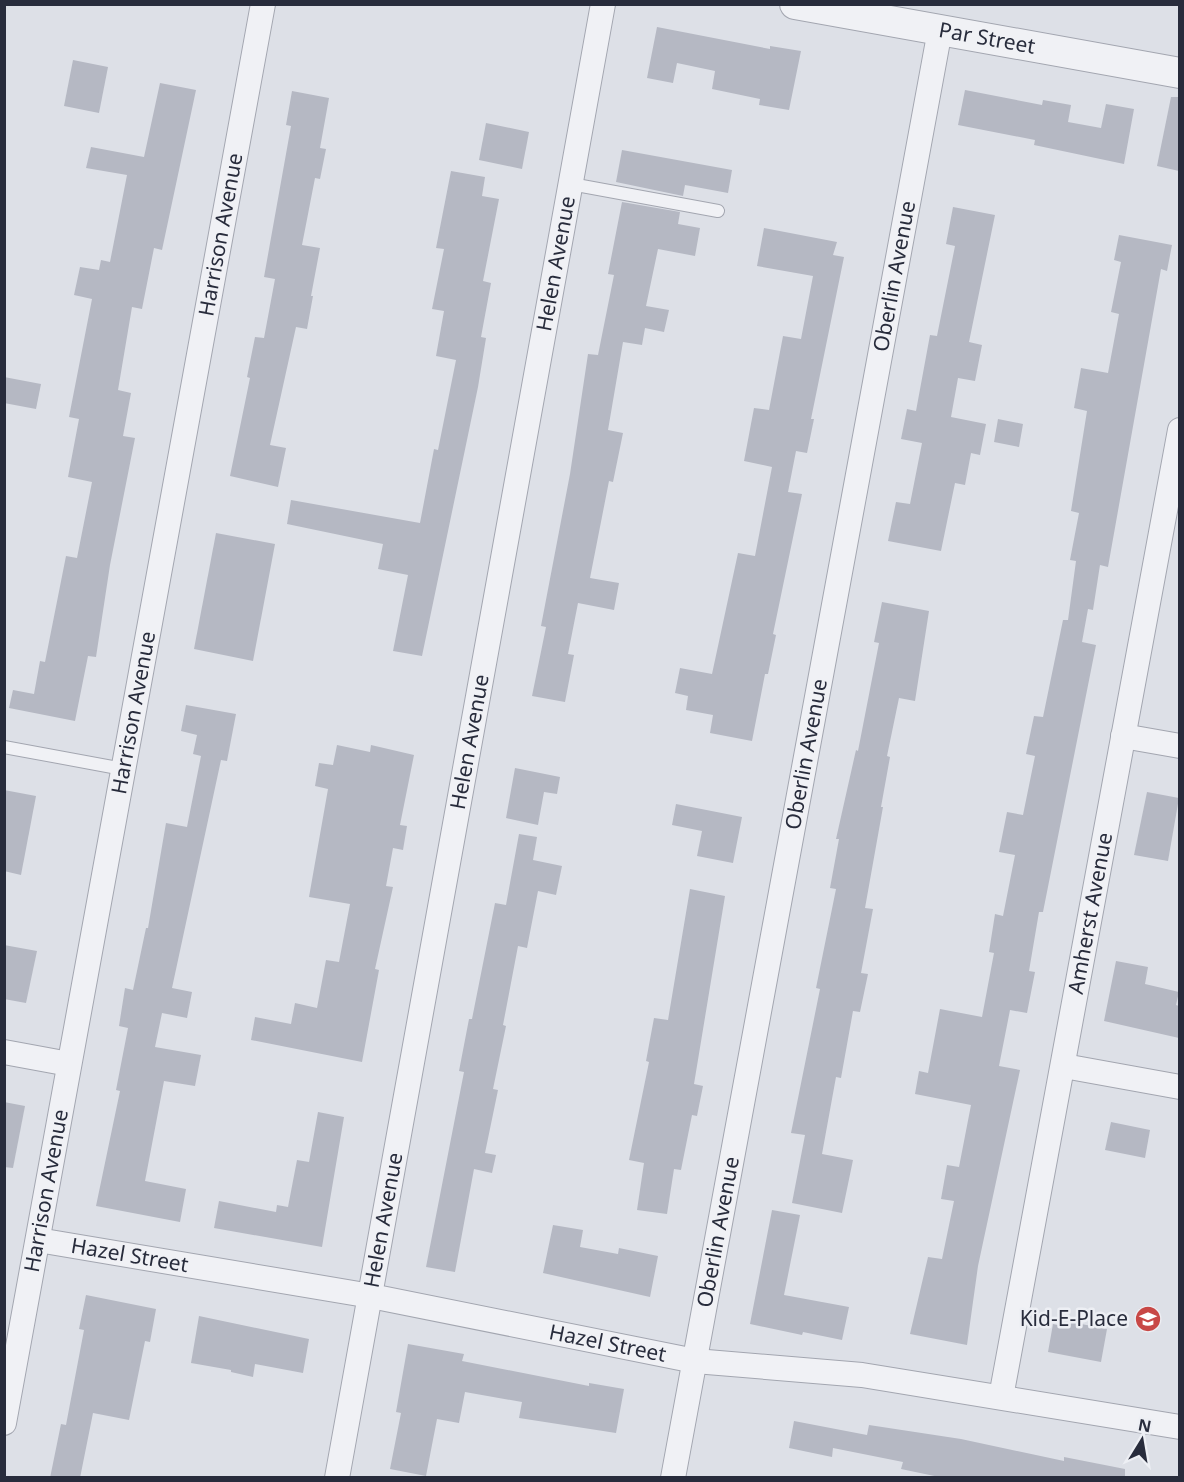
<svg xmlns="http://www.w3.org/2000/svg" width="1184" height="1482" font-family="'Noto Sans',sans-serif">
<rect width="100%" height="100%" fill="#dde0e7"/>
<g fill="#b5b8c3">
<polygon points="657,27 770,49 770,46 801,51 789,110 759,105 760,99 712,89 715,71 677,63 673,83 647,78"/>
<polygon points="73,60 108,67 99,113 64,106"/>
<polygon points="160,83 196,90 162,250 154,248 142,309 132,307 118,390 131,393 123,436 135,438 110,565 96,657 88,656 75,721 9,708 13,690 34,694 40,661 45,662 66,556 77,558 92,482 68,477 79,419 69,417 92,299 74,295 80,267 99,270 101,260 110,262 127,175 86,168 91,147 144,157"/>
<polygon points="965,90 1042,105 1043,100 1071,105 1068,122 1101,128 1106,104 1134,109 1124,164 1034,145 1035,140 958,125"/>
<polygon points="292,91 329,98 320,148 326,149 320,179 315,178 302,245 320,248 311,296 313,296 307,329 296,327 270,445 286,448 278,487 230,476 250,378 247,377 255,337 264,338 275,279 264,277 291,126 286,125"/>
<polygon points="1171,97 1179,97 1179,171 1157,166"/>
<polygon points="486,123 529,132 522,169 479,160"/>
<polygon points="622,150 732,170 728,193 685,185 683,196 616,182"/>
<polygon points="451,171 485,177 482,196 499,199 483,281 491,283 481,337 486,338 478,387 422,656 393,651 408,575 378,569 383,544 287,524 291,500 420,523 434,449 438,450 456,360 436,356 444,311 432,309 444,249 436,248"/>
<polygon points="622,202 680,212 678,224 700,228 695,256 658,249 646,306 669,310 664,332 645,328 642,345 623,342 608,430 623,433 613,482 609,481 590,578 619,583 614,610 578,603 568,654 574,655 565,702 532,696 546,627 541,626 570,474 588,354 598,355 614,275 608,274"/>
<polygon points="953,207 995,215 969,342 982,345 975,381 958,378 951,417 986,424 980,455 971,453 965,485 955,483 941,551 888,541 896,502 910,504 922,443 901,439 907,409 916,411 930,335 937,336 955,246 946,244"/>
<polygon points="764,228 837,242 833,255 844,257 811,419 814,419 807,453 796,451 788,492 802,494 773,634 776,635 768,674 765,674 752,741 710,733 713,715 686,710 688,696 675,693 680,668 712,674 738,553 755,556 772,467 744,461 754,408 769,410 783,336 801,339 813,276 757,266"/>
<polygon points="1119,235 1172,245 1167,271 1161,269 1108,567 1100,565 1093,610 1088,609 1082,642 1096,645 1043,912 1039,912 1029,971 1035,972 1027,1013 1010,1010 999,1066 1020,1070 978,1266 967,1345 910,1334 928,1257 942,1259 954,1201 941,1199 947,1165 959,1167 971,1105 915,1094 919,1071 928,1073 940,1009 982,1017 994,953 989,952 995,914 1003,916 1015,855 999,852 1007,812 1023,815 1035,756 1026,754 1034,716 1043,717 1063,620 1068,620 1076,561 1070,560 1079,513 1071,511 1087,411 1074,408 1081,368 1108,373 1119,314 1111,312 1121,262 1114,260"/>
<polygon points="4,377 41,384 36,409 4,403"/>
<polygon points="998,419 1023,424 1019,447 994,442"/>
<polygon points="216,533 275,544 253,661 194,649"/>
<polygon points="882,602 929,611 915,701 899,698 887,756 890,757 881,807 883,807 865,908 873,909 861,973 868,974 860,1012 853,1011 841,1078 836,1077 822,1154 853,1160 842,1213 792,1203 805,1135 791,1133 820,989 816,988 836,889 830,888 839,839 836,839 856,750 858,751 879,643 874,642"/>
<polygon points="186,705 236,714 227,761 221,760 172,988 192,992 187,1018 162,1013 155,1047 201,1055 195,1086 164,1081 145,1181 186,1189 180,1222 96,1206 120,1091 116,1090 128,1028 119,1026 125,988 133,990 146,928 148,928 166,823 187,827 201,756 193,754 197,735 181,731"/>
<polygon points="337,745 370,752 371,745 414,755 400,825 407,826 403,850 393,848 386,886 393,887 375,969 379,970 362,1062 251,1040 255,1017 291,1024 295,1003 317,1008 326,960 339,962 350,904 309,897 328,789 315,786 319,763 333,765"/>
<polygon points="515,768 560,777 557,794 544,792 538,825 506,818"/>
<polygon points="4,790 36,796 21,875 4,871"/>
<polygon points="1147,792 1179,798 1168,861 1134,855"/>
<polygon points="676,804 742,817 733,863 697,856 702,831 672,825"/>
<polygon points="519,834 537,837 533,860 562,866 556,895 538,891 527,948 518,946 503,1025 506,1026 493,1089 498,1090 485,1153 496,1155 492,1173 474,1169 455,1272 426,1267 464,1072 459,1071 469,1019 472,1019 495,903 506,905"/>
<polygon points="690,889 725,896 694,1084 703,1086 697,1116 692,1115 681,1170 674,1169 667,1214 637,1210 644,1163 629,1160 649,1062 646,1061 654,1018 668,1020"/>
<polygon points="4,945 37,951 26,1003 4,999"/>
<polygon points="1116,961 1148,967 1145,984 1179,992 1176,1005 1179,1006 1179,1038 1104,1021"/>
<polygon points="4,1102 25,1106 13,1168 4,1167"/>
<polygon points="318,1112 344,1117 322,1247 214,1228 219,1201 276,1212 277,1205 288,1207 297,1160 309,1162"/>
<polygon points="1111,1122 1150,1130 1145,1158 1105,1150"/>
<polygon points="772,1210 800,1215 784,1295 849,1307 842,1340 803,1332 802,1335 750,1324"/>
<polygon points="553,1225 583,1230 580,1247 618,1254 619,1248 658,1256 650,1297 543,1273"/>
<polygon points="86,1295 156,1309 150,1342 145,1341 129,1420 93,1413 80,1478 50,1478 61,1424 66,1425 84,1330 79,1329"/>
<polygon points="199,1316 309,1339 303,1373 255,1364 253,1377 231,1372 231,1370 191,1363"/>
<polygon points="1071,1322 1107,1329 1101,1362 1048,1352 1053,1324 1070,1328"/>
<polygon points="408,1344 464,1354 462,1361 589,1386 589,1383 624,1389 616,1433 519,1418 522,1402 465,1392 459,1423 437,1419 426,1476 390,1469 401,1413 396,1412"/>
<polygon points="794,1421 867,1435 869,1425 961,1439 1064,1461 1064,1457 1125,1469 1125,1478 944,1478 901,1469 903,1462 833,1448 832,1457 789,1448"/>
</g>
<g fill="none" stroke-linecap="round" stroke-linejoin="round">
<g stroke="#a3a6b0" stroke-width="14">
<g id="service">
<polyline points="571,184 718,211"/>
<polyline points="4,747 123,769"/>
</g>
</g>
<g stroke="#a3a6b0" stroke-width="26">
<g id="minor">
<polyline points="1123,736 1180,746"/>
<polyline points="4,1052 69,1064"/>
<polyline points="1064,1066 1180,1087"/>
<path id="s1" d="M 38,1240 L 371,1296 L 695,1361 L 862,1375 L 1180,1427"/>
<path id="s2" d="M 1001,1397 L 1180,430"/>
<path id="s3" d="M 4,1423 L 263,4"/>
<path id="s4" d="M 337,1478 L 603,4"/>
<path id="s5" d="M 673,1478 L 940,30"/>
</g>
</g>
<g stroke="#a3a6b0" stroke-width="32">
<g id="tertiary">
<path id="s6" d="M 795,4 L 1180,73"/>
</g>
</g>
<use href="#service" stroke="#f0f1f5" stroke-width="12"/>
<use href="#minor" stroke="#f0f1f5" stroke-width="24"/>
<use href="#tertiary" stroke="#f0f1f5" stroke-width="30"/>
</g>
<defs>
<g id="school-disc" transform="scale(1.35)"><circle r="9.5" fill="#c84846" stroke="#edeff4"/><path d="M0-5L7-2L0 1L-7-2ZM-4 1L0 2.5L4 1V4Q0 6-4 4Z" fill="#fff"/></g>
</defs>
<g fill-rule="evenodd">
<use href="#school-disc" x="1148" y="1319"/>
</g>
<g text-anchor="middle" stroke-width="5" stroke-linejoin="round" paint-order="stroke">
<g font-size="21" fill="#282c3c" stroke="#edeff4">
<text dy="7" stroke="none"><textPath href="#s6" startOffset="195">Par Street</textPath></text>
<text dy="7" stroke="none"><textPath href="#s3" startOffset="1208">Harrison Avenue</textPath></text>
<text dy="7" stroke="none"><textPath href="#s4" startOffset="1234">Helen Avenue</textPath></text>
<text dy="7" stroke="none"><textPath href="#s5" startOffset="1222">Oberlin Avenue</textPath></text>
<text dy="7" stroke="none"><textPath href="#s3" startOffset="722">Harrison Avenue</textPath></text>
<text dy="7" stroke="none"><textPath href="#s4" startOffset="748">Helen Avenue</textPath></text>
<text dy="7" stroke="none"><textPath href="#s5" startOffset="736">Oberlin Avenue</textPath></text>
<text dy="7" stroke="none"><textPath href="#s2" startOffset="492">Amherst Avenue</textPath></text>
<text dy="7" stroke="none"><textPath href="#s3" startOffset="236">Harrison Avenue</textPath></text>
<text dy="7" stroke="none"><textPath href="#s4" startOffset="262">Helen Avenue</textPath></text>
<text dy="7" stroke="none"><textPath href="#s5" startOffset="250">Oberlin Avenue</textPath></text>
<text dy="7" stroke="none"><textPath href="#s1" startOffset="93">Hazel Street</textPath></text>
<text dy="7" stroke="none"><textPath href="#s1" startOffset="579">Hazel Street</textPath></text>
</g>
<g font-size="21" fill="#282c3c" stroke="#edeff4" text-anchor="end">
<text x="1128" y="1326">Kid-E-Place</text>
</g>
</g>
<rect width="1184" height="1482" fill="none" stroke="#282c3c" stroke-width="12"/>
<g transform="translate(1142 1440) rotate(11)" stroke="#edeff4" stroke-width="4.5" paint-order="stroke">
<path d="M0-4.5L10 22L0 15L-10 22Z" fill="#282c3c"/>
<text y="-9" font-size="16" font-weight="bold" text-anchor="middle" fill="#282c3c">N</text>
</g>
</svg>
